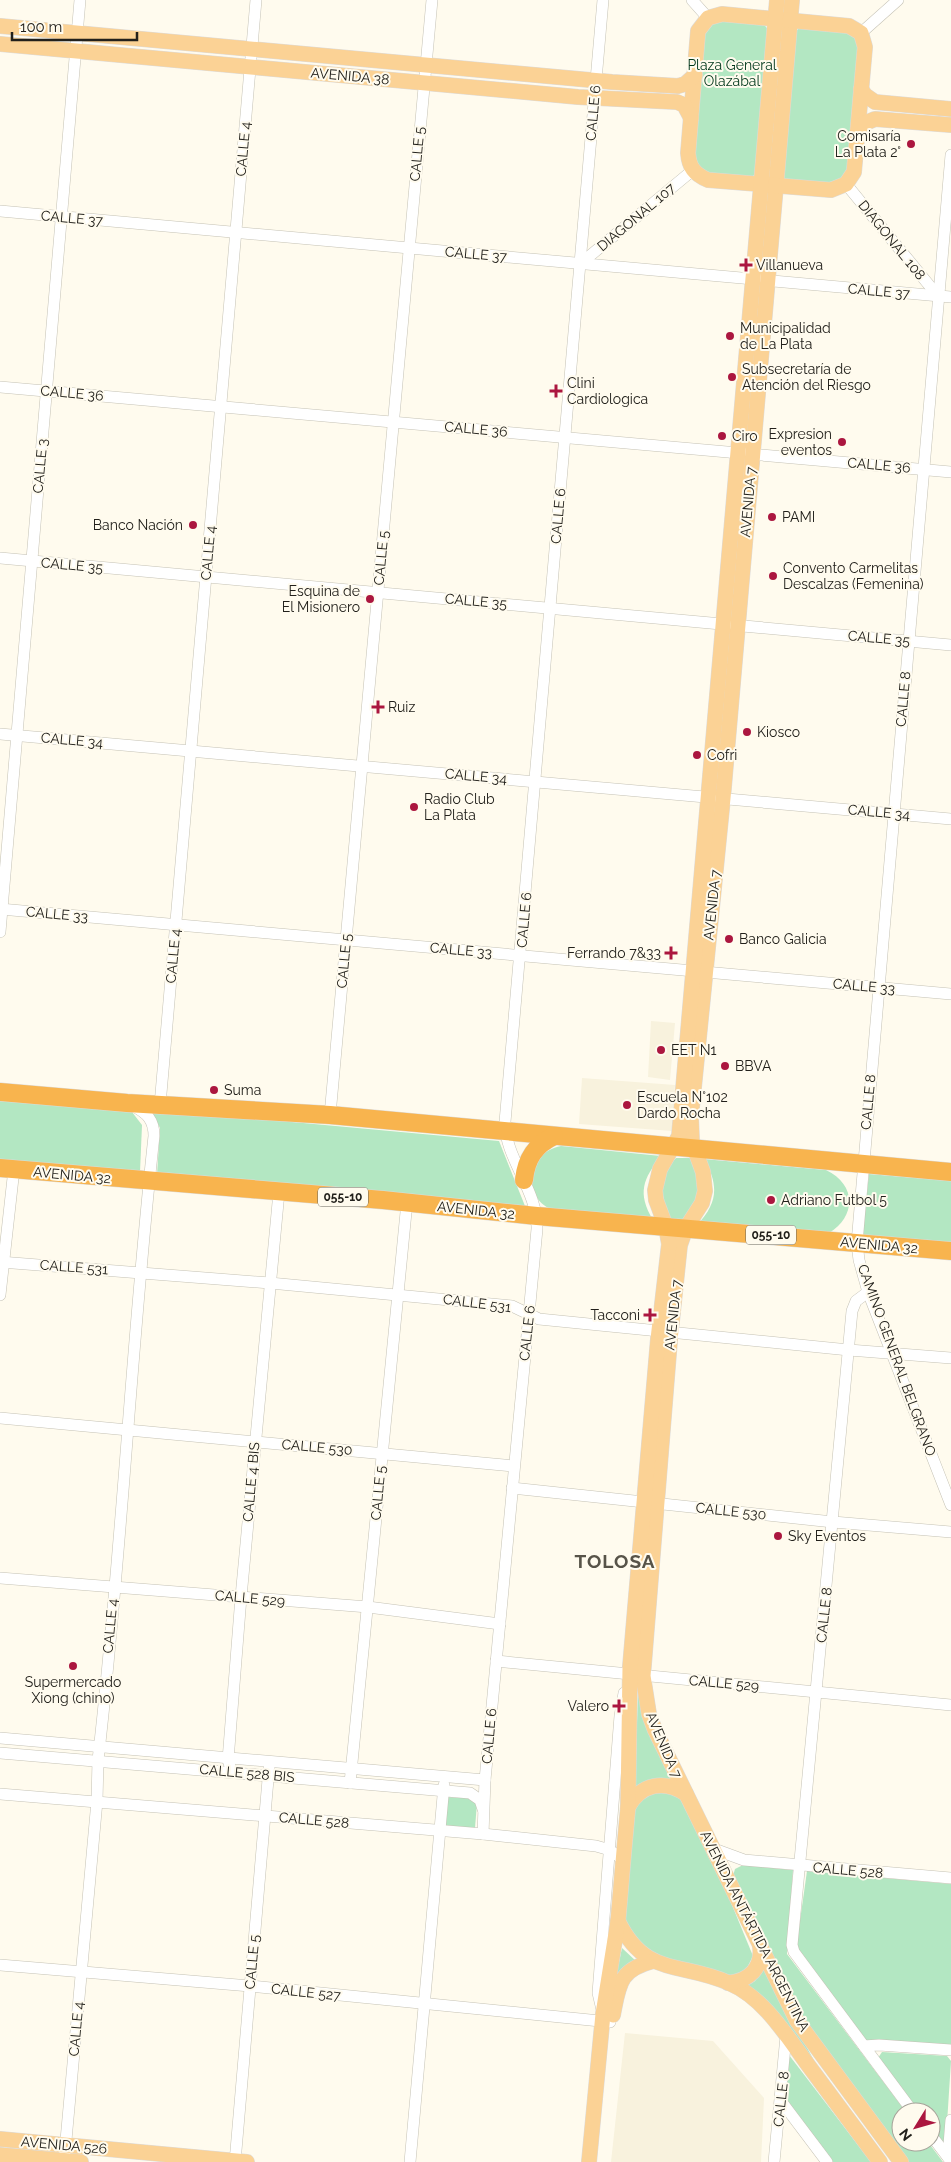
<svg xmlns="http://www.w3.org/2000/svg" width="951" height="2162" font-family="Raleway,sans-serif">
<rect width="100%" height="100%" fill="#fffbee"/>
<g fill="#f8f2dd">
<polygon points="651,1021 675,1023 670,1080 648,1077"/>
<polygon points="582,1078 675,1085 672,1131 579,1124"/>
<polygon points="625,2033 713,2041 764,2098 761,2162 611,2162"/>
</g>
<g fill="#b3e7c2">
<polygon points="716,19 762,22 770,32 757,173 748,180 705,177 690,160 701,33"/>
<path d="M 798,29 C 819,30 848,24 860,44 L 849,171 C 833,195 814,187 789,185 L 781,175 L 794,34 Z"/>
<polygon points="0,1101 132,1112 142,1125 140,1172 0,1161"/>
<polygon points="150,1109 499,1141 525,1206 157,1175 160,1128"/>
<path d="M 561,1146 L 661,1156 C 643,1179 637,1193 653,1220 L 555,1211 C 521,1199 525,1153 561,1146 Z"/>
<path d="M 676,1158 L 690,1158 C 712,1184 698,1196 684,1220 L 670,1220 C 662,1195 655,1178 676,1158 Z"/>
<path d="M 704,1159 L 826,1170 C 856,1184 857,1216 829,1233 L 697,1225 C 718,1203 719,1185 704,1159 Z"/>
<polygon points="869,1174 951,1181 951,1247 862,1239"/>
<polygon points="638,1688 673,1783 635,1792"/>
<polygon points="648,1792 678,1794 725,1888 753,1956 745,1972 729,1977 651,1955 623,1924 633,1806"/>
<polygon points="445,1797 471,1798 477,1803 475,1828 444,1826"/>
<polygon points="743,1865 793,1870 787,1954 906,2112 901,2112 901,2142 928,2142 943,2162 908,2162 809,2030 732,1879 735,1869"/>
<polygon points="807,1871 951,1884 951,2045 949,2047 864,2040 796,1949"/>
<polygon points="622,1948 637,1962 609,2008"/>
<polygon points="763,1967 817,2066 744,1987 755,1981"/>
<polygon points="882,2052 947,2056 951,2061 946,2139 943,2143 931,2128 931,2112 919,2112 878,2058"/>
<polygon points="789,2055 871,2162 831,2162 783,2098"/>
</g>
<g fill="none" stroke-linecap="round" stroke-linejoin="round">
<g stroke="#c5c2b5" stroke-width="12">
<g id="minor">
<polyline points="692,0 708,18"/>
<polyline points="861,33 898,0"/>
<polyline points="951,155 857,1243 859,1260 868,1292 951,1505"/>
<polyline points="846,184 938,296"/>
<polyline points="0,211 951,297"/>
<polyline points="580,264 693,170"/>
<polyline points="0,387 951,472"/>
<polyline points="0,558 951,645"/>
<polyline points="0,734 951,819"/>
<polyline points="0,909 951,994"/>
<polyline points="0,932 80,0"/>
<polyline points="160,1105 256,0"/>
<polyline points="330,1115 432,0"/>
<polyline points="0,1262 270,1283 512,1306 539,1319 849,1350 951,1358"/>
<polyline points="868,1292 856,1301 852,1311 792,1945 794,1952 913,2112"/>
<polyline points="0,1295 14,1169"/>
<polyline points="0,1418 514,1466"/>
<polyline points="512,1488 833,1522 951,1532"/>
<polyline points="0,1578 368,1607 500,1624"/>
<polyline points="496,1661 951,1705"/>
<polyline points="0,1738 485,1780"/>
<polyline points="0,1753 470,1793 480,1800 483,1809"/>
<polyline points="232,1772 228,1760 241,1597 279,1192"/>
<polyline points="350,1783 407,1202"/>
<polyline points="0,1794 483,1834 596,1846 610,1850 623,1860"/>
<path d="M 483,1834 L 485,1780 L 537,1229 C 538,1190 505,1159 505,1122 L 603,0"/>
<polyline points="714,1849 744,1860 951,1878"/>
<polyline points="0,1965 250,1986 610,2022"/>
<polyline points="602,2010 598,1993 620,1716 624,1693"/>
<polyline points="864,2046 879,2045 951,2050"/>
<polyline points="781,2101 827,2162"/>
<polyline points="931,2135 950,2160"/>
<polyline points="948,2157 951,2120"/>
<path d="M 64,2162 L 97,1801 L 98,1760 C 122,1553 131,1344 154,1136 C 154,1120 147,1113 133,1106"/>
<polyline points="235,2162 269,1768"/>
<polyline points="410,2162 444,1785"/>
<polyline points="774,2162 786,2036"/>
</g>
</g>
<g stroke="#dcdbdb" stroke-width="16">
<g id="major">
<polyline points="792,0 723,798 691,1117 692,1142 703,1172 705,1191 702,1203 686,1228 680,1245 670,1340 643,1676 649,1714 655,1730 797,2021 901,2162"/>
<path d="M 722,14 L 849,26 L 861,33 L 865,47 L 854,172 L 846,184 L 831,190 L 708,180 C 694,174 689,167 688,153 L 698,31 L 708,18 Z"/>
<polyline points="0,26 612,82 678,86 685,84 695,75"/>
<polyline points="0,44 578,97 677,102 684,105 691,118"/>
<polyline points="861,89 865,95 875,102 951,109"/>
<polyline points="858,130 863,124 875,119 951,125"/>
<path d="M 628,1807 C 641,1784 664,1779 686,1794"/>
<path d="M 618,1921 C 646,1978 680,1961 729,1983 C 767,1999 790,2042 814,2073 C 836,2103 858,2132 880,2162"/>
<path d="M 728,1983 C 749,1981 763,1968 760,1946"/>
<path d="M 613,2015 C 619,1984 619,1970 653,1961"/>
<polyline points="0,2139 247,2162"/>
<polyline points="0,2155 81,2162"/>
<polyline points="589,2162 603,2014 618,1921 624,1851 628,1807 630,1667 658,1339 669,1244 666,1227 656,1200 655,1190 660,1169 679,1136 777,0"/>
</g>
</g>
<g stroke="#dcdbdb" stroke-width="19">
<g id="highway">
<polyline points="0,1092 127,1103 330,1115 951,1172"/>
<polyline points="0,1168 383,1200 537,1216 951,1251"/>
<path d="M 524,1180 C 526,1159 535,1145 554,1136"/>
</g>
</g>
<use href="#minor" stroke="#fff" stroke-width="11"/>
<use href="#major" stroke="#fbd295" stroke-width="15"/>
<use href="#highway" stroke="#f8b44e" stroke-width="18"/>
</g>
<g fill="#ab163f" stroke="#fffbee" stroke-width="2">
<circle cx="911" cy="144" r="5"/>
<path d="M743.5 257.5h5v5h5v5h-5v5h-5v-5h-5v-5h5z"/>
<circle cx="730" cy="336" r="5"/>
<circle cx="732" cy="377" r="5"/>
<path d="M553.5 383.5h5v5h5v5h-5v5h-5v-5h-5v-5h5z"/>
<circle cx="722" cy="436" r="5"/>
<circle cx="842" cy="442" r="5"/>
<circle cx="772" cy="517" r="5"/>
<circle cx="193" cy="525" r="5"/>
<circle cx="773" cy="576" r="5"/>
<circle cx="370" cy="599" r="5"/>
<path d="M375.5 699.5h5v5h5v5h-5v5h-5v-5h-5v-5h5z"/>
<circle cx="747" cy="732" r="5"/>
<circle cx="697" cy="755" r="5"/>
<circle cx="414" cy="807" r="5"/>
<circle cx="729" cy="939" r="5"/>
<path d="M668.5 945.5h5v5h5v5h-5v5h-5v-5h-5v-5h5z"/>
<circle cx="661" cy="1050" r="5"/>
<circle cx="725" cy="1066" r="5"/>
<circle cx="214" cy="1090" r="5"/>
<circle cx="627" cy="1105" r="5"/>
<circle cx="771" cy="1200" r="5"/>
<path d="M647.5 1307.5h5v5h5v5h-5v5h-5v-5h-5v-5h5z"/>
<circle cx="778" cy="1536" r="5"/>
<circle cx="73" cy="1666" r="5"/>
<path d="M616.5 1698.5h5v5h5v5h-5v5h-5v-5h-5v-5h5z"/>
</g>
<g text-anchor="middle" stroke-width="4" stroke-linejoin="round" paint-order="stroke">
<g fill="#fffbee" stroke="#64625a" stroke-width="1">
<rect x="318" y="1187.5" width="50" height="19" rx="4"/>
<rect x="746" y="1225.5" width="50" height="19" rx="4"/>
</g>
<g font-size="12" font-weight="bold" fill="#22201b">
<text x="343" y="1201">055-10</text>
<text x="771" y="1239">055-10</text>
</g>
<g font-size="14" fill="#00371a" stroke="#fffbee">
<text x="732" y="70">Plaza General<tspan x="732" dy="16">Olazábal</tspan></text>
</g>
<g font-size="14" fill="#22201b" stroke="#fffbee">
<text transform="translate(350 76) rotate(5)" y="5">AVENIDA 38</text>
<text transform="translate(593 113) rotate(-85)" y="5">CALLE 6</text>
<text transform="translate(243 149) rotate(-85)" y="5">CALLE 4</text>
<text transform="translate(417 154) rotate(-85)" y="5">CALLE 5</text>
<text transform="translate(636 217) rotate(-40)" y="5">DIAGONAL 107</text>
<text transform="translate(72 218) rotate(5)" y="5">CALLE 37</text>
<text transform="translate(892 240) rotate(51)" y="5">DIAGONAL 108</text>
<text transform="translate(476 254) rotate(5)" y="5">CALLE 37</text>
<text transform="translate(879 291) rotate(5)" y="5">CALLE 37</text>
<text transform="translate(72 393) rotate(5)" y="5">CALLE 36</text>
<text transform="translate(476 429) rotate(5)" y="5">CALLE 36</text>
<text transform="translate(879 465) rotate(5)" y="5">CALLE 36</text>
<text transform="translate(40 466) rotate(-85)" y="5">CALLE 3</text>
<text transform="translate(748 502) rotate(-85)" y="5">AVENIDA 7</text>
<text transform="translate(558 516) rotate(-85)" y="5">CALLE 6</text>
<text transform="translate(208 553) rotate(-85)" y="5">CALLE 4</text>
<text transform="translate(381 558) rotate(-85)" y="5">CALLE 5</text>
<text transform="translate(72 565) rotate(5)" y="5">CALLE 35</text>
<text transform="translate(476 601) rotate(5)" y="5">CALLE 35</text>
<text transform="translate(879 638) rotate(5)" y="5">CALLE 35</text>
<text transform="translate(903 699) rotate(-85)" y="5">CALLE 8</text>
<text transform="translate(72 740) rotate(5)" y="5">CALLE 34</text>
<text transform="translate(476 776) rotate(5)" y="5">CALLE 34</text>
<text transform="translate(879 812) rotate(5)" y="5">CALLE 34</text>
<text transform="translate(712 905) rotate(-84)" y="5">AVENIDA 7</text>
<text transform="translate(57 914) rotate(5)" y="5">CALLE 33</text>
<text transform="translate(524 920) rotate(-85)" y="5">CALLE 6</text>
<text transform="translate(461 950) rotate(5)" y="5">CALLE 33</text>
<text transform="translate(173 956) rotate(-85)" y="5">CALLE 4</text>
<text transform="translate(344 961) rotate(-85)" y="5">CALLE 5</text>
<text transform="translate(864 986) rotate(5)" y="5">CALLE 33</text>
<text transform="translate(868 1102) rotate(-85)" y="5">CALLE 8</text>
<text transform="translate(72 1175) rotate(5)" y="5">AVENIDA 32</text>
<text transform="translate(476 1210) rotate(6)" y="5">AVENIDA 32</text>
<text transform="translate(879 1245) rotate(5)" y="5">AVENIDA 32</text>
<text transform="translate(74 1267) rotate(4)" y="5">CALLE 531</text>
<text transform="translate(477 1303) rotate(7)" y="5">CALLE 531</text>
<text transform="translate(673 1315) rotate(-84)" y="5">AVENIDA 7</text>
<text transform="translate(527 1333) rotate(-84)" y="5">CALLE 6</text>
<text transform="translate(897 1360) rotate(70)" y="5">CAMINO GENERAL BELGRANO</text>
<text transform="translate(317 1447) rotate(5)" y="5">CALLE 530</text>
<text transform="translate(251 1482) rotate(-85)" y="5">CALLE 4 BIS</text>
<text transform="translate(378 1493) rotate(-85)" y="5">CALLE 5</text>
<text transform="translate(731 1511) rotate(6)" y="5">CALLE 530</text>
<text transform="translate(250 1598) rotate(5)" y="5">CALLE 529</text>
<text transform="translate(824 1615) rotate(-84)" y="5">CALLE 8</text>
<text transform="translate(110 1626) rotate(-85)" y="5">CALLE 4</text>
<text transform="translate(724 1683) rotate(5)" y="5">CALLE 529</text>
<text transform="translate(489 1736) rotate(-85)" y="5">CALLE 6</text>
<text transform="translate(664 1745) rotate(67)" y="5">AVENIDA 7</text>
<text transform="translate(247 1773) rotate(5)" y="5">CALLE 528 BIS</text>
<text transform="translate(314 1820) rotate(5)" y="5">CALLE 528</text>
<text transform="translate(848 1870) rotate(5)" y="5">CALLE 528</text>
<text transform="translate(755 1931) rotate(63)" y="5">AVENIDA ANTÁRTIDA ARGENTINA</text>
<text transform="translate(252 1962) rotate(-85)" y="5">CALLE 5</text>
<text transform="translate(306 1992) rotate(6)" y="5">CALLE 527</text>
<text transform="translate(76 2029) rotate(-85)" y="5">CALLE 4</text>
<text transform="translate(781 2099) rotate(-84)" y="5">CALLE 8</text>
<text transform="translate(64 2145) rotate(5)" y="5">AVENIDA 526</text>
</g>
<g font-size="14" fill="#22201b" stroke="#fffbee" text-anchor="start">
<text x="901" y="141" text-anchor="end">Comisaría<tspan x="901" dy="16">La Plata 2°</tspan></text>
<text x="756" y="270">Villanueva</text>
<text x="740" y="333">Municipalidad<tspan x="740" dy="16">de La Plata</tspan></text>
<text x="742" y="374">Subsecretaría de<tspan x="742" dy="16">Atención del Riesgo</tspan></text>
<text x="567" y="388">Clini<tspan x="567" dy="16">Cardiologica</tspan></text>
<text x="832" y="439" text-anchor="end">Expresion<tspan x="832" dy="16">eventos</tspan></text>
<text x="732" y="441">Ciro</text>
<text x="782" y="522">PAMI</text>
<text x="183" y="530" text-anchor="end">Banco Nación</text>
<text x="783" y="573">Convento Carmelitas<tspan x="783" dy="16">Descalzas (Femenina)</tspan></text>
<text x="360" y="596" text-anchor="end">Esquina de<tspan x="360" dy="16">El Misionero</tspan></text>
<text x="388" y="712">Ruiz</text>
<text x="757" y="737">Kiosco</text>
<text x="707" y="760">Cofri</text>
<text x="424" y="804">Radio Club<tspan x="424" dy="16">La Plata</tspan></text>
<text x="739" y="944">Banco Galicia</text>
<text x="661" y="958" text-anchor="end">Ferrando 7&amp;33</text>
<text x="671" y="1055">EET N1</text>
<text x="735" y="1071">BBVA</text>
<text x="224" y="1095">Suma</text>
<text x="637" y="1102">Escuela N°102<tspan x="637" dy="16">Dardo Rocha</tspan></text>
<text x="781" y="1205">Adriano Futbol 5</text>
<text x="640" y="1320" text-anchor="end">Tacconi</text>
<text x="788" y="1541">Sky Eventos</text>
<text x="73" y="1687" text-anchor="middle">Supermercado<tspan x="73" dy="16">Xiong (chino)</tspan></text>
<text x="609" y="1711" text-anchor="end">Valero</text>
</g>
<g font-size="19" font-weight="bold" letter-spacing="1" fill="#575348" stroke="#fffbee">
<text x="615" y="1568">TOLOSA</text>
</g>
</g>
<g transform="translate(916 2127) rotate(233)"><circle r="24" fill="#fffbee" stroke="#a7a39a"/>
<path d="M0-4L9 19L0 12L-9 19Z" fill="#ab163f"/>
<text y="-8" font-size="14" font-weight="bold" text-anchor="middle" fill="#22201b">N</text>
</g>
<path d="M12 32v8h125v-8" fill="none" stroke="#22201b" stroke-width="2.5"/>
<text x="20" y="32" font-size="15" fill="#22201b" stroke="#fffbee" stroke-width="4" paint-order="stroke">100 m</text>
</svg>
